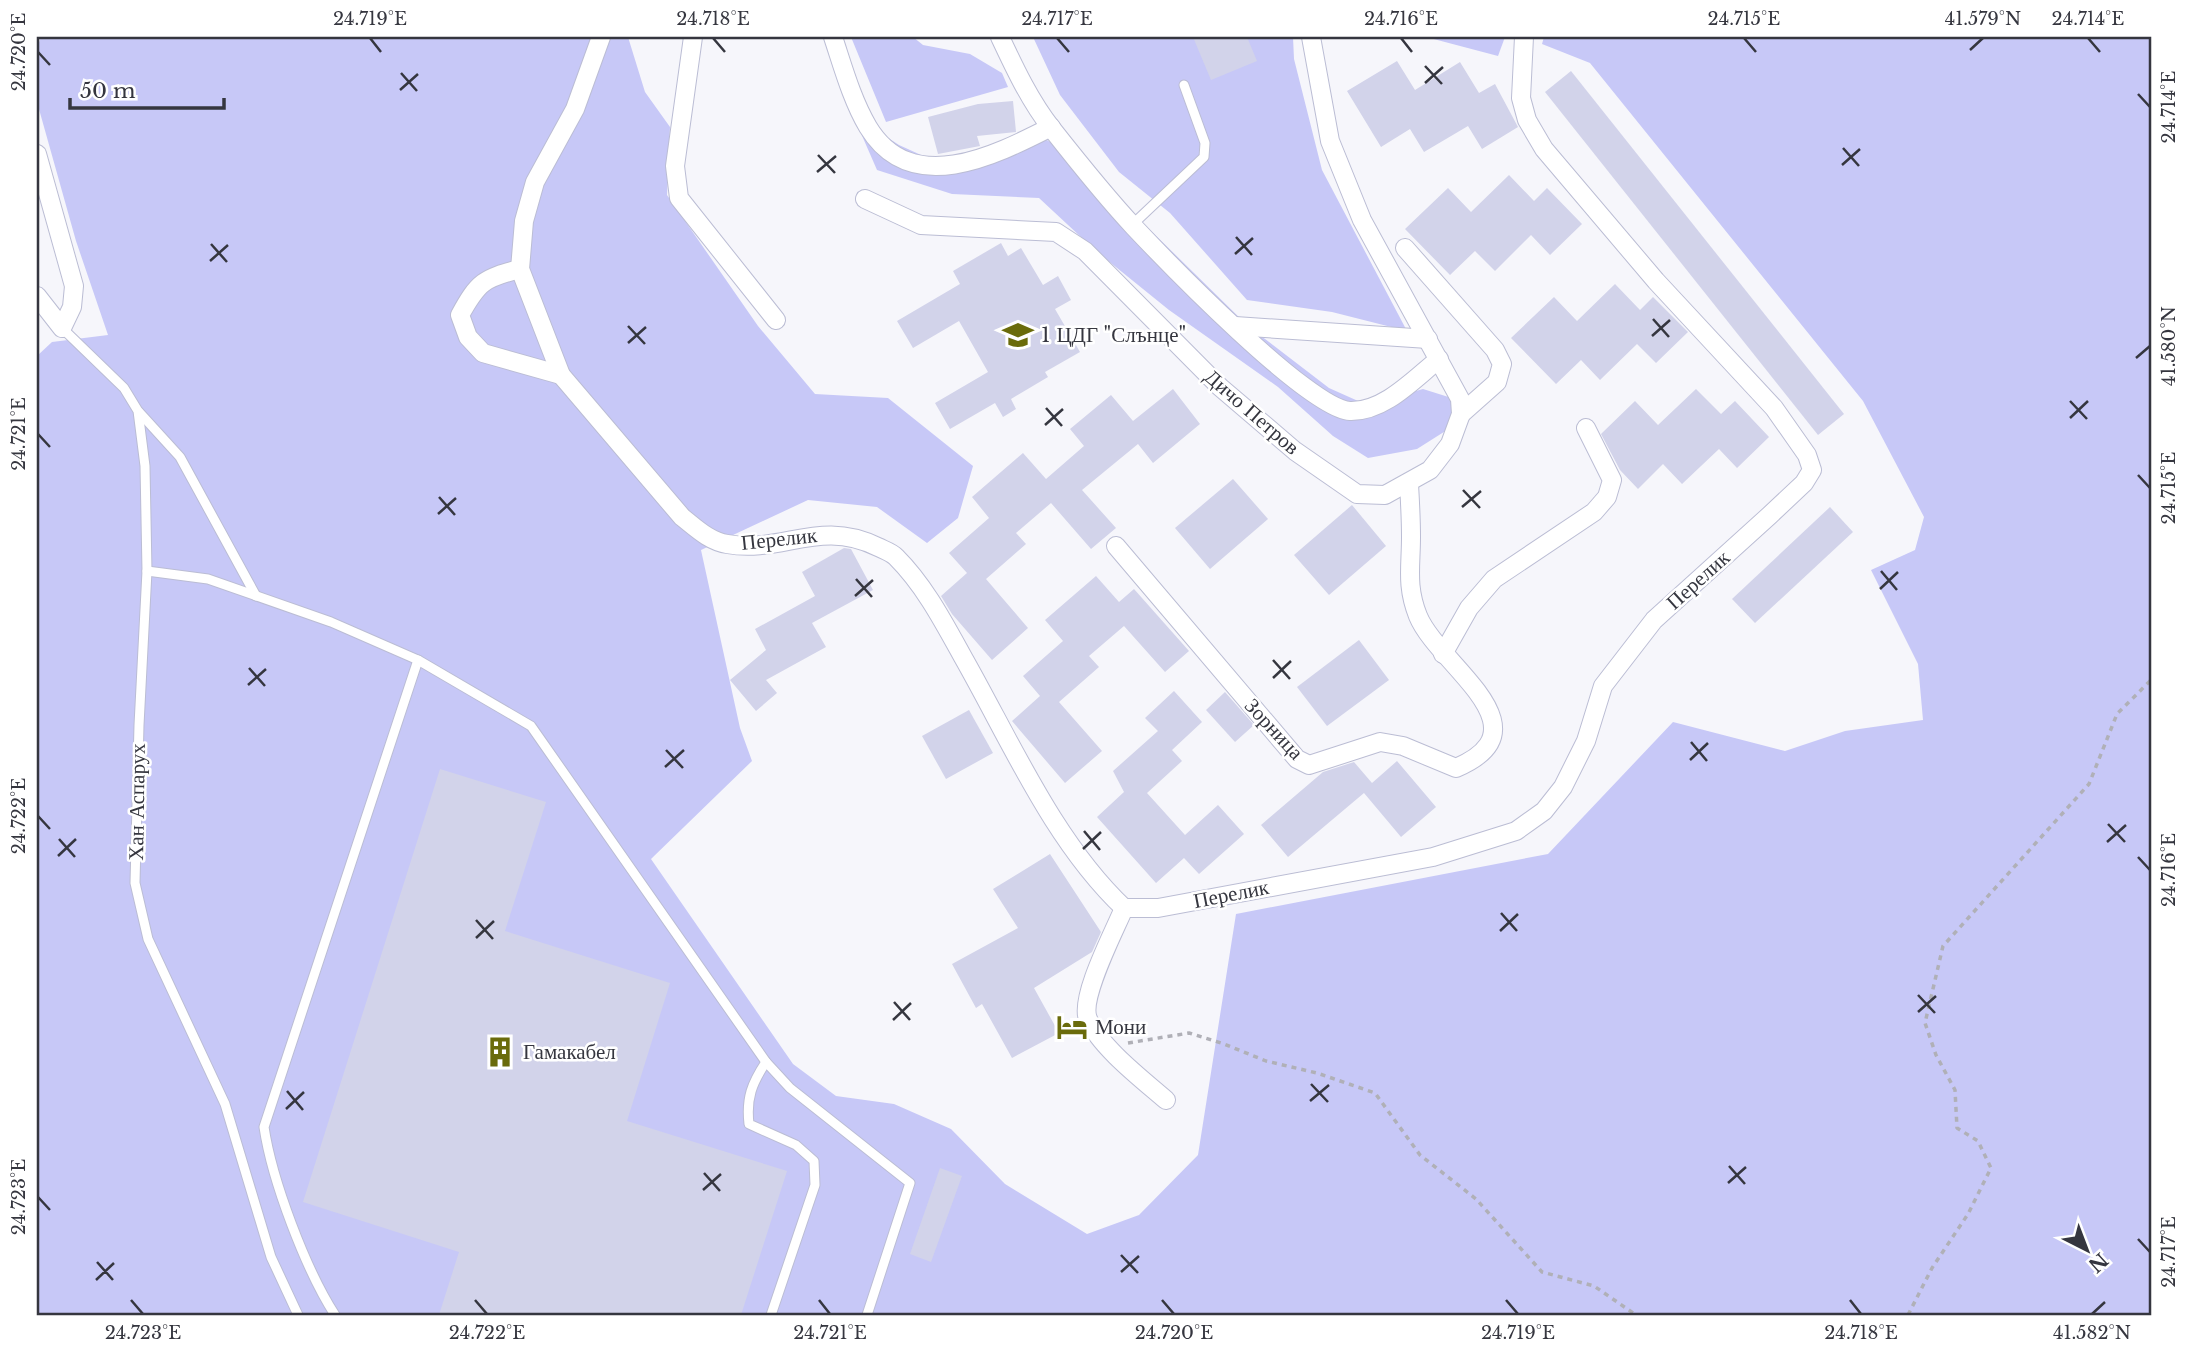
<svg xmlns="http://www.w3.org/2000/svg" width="2188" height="1352" font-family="'Libre Baskerville',serif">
<rect width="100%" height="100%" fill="#f6f6fb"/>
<g fill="#c7c8f7">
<polygon points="41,37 628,37 645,92 670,127 667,195 758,326 815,394 888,398 973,466 958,518 927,543 877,507 808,500 701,550 740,728 752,761 651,859 793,1064 836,1096 894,1104 951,1129 1005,1184 1087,1234 1139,1215 1198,1155 1236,914 1548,854 1673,722 1785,751 1845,731 1923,720 1918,664 1871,570 1915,550 1924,517 1863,401 1590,63 1542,44 1544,37 2151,37 2151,1315 37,1315 37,356 52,342 108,335 76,241 37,102 37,48"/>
<polygon points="851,37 913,37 923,45 970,54 1002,73 1008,87 886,122"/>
<polygon points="1033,37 1293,37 1294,59 1322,170 1407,331 1332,312 1247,300 1170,213 1119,172 1060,95"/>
<polygon points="1426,37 1505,37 1498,56"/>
<polygon points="853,115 899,145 943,165 1047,140 1088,169 1248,326 1329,388 1367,405 1423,389 1458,400 1447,430 1417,449 1368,458 1333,436 1278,387 1169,310 1096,251 1039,198 952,194 877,170"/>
</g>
<g fill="#d2d3ea">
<polygon points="1193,37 1247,37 1257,61 1211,80"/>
<polygon points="1397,61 1415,90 1460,62 1479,93 1495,84 1518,127 1482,149 1468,126 1424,152 1410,129 1381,147 1347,91"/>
<polygon points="1571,71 1844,414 1818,435 1545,92"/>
<polygon points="1013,101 1016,132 977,136 980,146 938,154 928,117 978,104"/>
<polygon points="1509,175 1534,201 1547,188 1582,224 1550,255 1531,235 1495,271 1475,251 1450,275 1405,229 1448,188 1471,212"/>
<polygon points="1001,243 1008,256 1021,248 1043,285 1058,276 1071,300 1055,309 1080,352 1045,372 1048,377 1011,399 1016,409 1003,417 995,403 950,429 935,403 988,372 959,321 913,348 897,321 960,284 953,271"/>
<polygon points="1615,284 1640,310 1653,297 1688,332 1656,363 1637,344 1600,380 1581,360 1556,384 1511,338 1554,297 1577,321"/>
<polygon points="1173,389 1200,424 1153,463 1138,444 1082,490 1116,528 1091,549 1051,503 1016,533 1026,544 986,579 1028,628 992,660 952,614 941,596 967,573 949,553 989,518 972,497 1023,453 1046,479 1084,446 1070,429 1111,395 1133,421"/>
<polygon points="1696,389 1721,414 1735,401 1769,437 1737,468 1719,449 1682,484 1663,464 1638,489 1620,470 1601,434 1635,401 1658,425"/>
<polygon points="1233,479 1268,519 1210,569 1175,528"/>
<polygon points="1352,505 1386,546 1329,595 1294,555"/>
<polygon points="1830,507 1853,532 1755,623 1732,599"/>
<polygon points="844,548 851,549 873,590 812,623 826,647 766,680 777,693 756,711 730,680 766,650 755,629 815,596 802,572"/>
<polygon points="1096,576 1119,602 1134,589 1189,651 1165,672 1124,626 1089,656 1099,667 1059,702 1102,751 1065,783 1012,721 1040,696 1023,676 1063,641 1045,620"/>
<polygon points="1359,640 1389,680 1327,726 1297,687"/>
<polygon points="1174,691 1202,722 1172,750 1182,761 1147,793 1185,835 1218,805 1244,834 1199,874 1184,858 1156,883 1097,817 1124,792 1113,771 1158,731 1145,718"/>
<polygon points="1225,692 1254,725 1235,742 1206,710"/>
<polygon points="969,710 993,753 946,779 922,736"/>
<polygon points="1397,761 1436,807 1401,837 1364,793 1288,857 1261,825 1323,772 1354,762 1372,783"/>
<polygon points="440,769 546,802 505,931 670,983 627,1121 787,1171 741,1315 439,1315 459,1252 303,1202"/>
<polygon points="1050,854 1101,932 1092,952 1034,988 1059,1033 1012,1058 982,1004 976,1008 952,964 1018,928 993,889"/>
<polygon points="940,1168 962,1176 931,1262 910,1254"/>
</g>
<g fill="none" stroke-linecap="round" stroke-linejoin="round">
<g stroke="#bbbdd4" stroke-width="11">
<g id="service">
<polyline points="1132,225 1204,157 1205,143 1184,85"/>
<polyline points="62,328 124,388 138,411 145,466 147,571 139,725 135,883 148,939 225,1104 271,1257 298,1315"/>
<polyline points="139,412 180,457 256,596"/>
<polyline points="147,571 208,579 331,622 418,660 531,726 766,1062 790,1088 910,1183 867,1315"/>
<path d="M 766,1062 C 752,1083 746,1098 749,1124 L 796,1145 L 814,1161 L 815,1185 L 771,1315"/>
<path d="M 335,1315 C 306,1270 272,1181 264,1127 L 418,660"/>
</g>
</g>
<g stroke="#bbbdd4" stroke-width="20">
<g id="minor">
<path d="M 601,37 L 575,109 L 535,182 L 524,221 L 520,269 L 561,375 L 682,517 C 696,528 709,541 727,544 C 782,554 820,518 878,547 C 884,550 891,552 896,557 C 925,586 944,623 964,659 C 1011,742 1054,842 1124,908 L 1158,908 L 1433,857 L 1516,831 L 1544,811 L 1563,787 L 1586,741 L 1603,686 L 1654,620 L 1770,515 L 1804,483 L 1812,470 L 1807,455 L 1774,408 L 1656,281 L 1544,149 L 1527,120 L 1521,98 L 1524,37"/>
<polyline points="693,37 675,166 679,198 776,320"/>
<path d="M 833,37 C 843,67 852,100 868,127 C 911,198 994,156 1051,127"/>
<path d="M 1000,37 C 1015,69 1030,101 1052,129 C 1078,162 1105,196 1134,227 C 1167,262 1309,409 1350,411 C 1384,412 1414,379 1439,359"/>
<polyline points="37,154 74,286 72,307 62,328 37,296"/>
<polyline points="865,199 921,225 1056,232 1085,251 1220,387 1295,451 1357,494 1385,495 1430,470 1450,444 1461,414 1460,399 1362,220 1330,141 1311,37"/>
<polyline points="1405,248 1495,350 1502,364 1497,382 1461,414"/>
<path d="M 520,269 C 484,278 478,282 460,315 L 468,337 L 483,353 L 561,375"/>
<polyline points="1235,326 1428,339"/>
<path d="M 1116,546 L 1297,759 L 1309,765 L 1380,742 L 1403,746 L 1456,768 C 1550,728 1438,665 1418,616 C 1406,586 1411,567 1411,537 C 1411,519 1410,501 1409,484"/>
<polyline points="1443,654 1469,608 1494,579 1594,512 1607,497 1612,480 1586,428"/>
<path d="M 1124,908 C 1115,930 1079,998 1088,1019 C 1100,1047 1143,1080 1166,1100"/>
</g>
</g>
<g stroke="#b0b0b7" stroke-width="3.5" stroke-dasharray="5 5" stroke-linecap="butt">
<polyline points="1128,1043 1189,1033 1224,1044 1266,1061 1317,1073 1375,1093 1420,1155 1476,1199 1542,1272 1594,1286 1636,1315"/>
<polyline points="1908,1315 1932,1268 1968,1214 1991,1168 1978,1141 1957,1128 1955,1090 1936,1055 1925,1023 1943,946 2089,784 2117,714 2151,680"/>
</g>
<use href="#service" stroke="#fff" stroke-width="9"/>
<use href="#minor" stroke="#fff" stroke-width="18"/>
</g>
<path fill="none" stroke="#35363f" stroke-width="2.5" d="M 370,38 L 381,52M 713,38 L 725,52M 1057,38 L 1069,52M 1401,38 L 1412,52M 1744,38 L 1756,52M 2088,38 L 2100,52M 1970,50 L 1983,38M 38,52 L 50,65M 1425,66 L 1442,84M 401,73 L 417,91M 1425,83 L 1443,67M 400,90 L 418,74M 2138,94 L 2150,107M 1843,148 L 1859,166M 818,155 L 835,173M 1842,165 L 1860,149M 817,172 L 836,156M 1236,237 L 1252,255M 211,244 L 227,262M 1235,254 L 1253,238M 210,261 L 228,245M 1653,319 L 1669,337M 628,326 L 645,344M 1652,336 L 1670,320M 628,343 L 646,327M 2136,358 L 2150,346M 2070,401 L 2087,419M 1046,408 L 1062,426M 2070,418 L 2088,401M 1045,425 L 1063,409M 38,434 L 50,447M 2138,475 L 2150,488M 1463,490 L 1480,508M 439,497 L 455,515M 1462,507 L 1481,491M 438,514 L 456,498M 1881,571 L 1897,590M 856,579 L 872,597M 1880,589 L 1898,572M 855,596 L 873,580M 1273,660 L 1290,679M 249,668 L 265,686M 1273,678 L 1291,661M 248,685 L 266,669M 1691,742 L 1707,761M 666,750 L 683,768M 1690,760 L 1708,743M 665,767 L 684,750M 38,816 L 50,829M 2108,824 L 2125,842M 1084,831 L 1100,850M 59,839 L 75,857M 2107,842 L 2126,825M 1083,849 L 1101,832M 58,856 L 76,839M 2138,857 L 2150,870M 1501,913 L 1517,931M 476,920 L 493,939M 1500,931 L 1518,914M 476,938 L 494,921M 1918,995 L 1935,1013M 894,1002 L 910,1020M 1918,1012 L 1936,996M 893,1020 L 911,1003M 1311,1084 L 1328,1102M 287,1091 L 303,1110M 1310,1101 L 1329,1085M 286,1109 L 304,1092M 1729,1166 L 1745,1184M 704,1173 L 720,1191M 1728,1183 L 1746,1167M 703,1190 L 721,1174M 38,1197 L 50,1210M 2138,1239 L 2150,1252M 1121,1255 L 1138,1273M 97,1262 L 113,1280M 1121,1272 L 1139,1256M 96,1280 L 114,1263M 131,1300 L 143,1314M 475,1300 L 487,1314M 819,1300 L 830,1314M 1162,1300 L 1174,1314M 1506,1300 L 1518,1314M 1850,1300 L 1861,1314M 2092,1314 L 2105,1302"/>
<defs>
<g id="school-bare" transform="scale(2.415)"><path d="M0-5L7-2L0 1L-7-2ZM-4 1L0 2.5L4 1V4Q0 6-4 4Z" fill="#6a6b0b" stroke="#fff" stroke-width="2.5" paint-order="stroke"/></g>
<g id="hotel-bare" transform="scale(2.415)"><path d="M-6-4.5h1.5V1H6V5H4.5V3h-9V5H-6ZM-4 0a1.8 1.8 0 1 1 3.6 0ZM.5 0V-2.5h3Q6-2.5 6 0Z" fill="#6a6b0b" stroke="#fff" stroke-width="2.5" paint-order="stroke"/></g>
<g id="building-bare" transform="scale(2.415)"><path d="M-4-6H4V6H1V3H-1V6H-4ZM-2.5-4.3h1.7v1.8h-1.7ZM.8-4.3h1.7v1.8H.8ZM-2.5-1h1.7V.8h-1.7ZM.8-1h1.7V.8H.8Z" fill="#6a6b0b" stroke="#fff" stroke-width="2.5" paint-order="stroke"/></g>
</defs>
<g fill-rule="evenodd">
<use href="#school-bare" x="1018" y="335"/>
<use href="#hotel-bare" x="1072" y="1027"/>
<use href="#building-bare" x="500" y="1052"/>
</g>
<g text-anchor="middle" stroke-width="5" stroke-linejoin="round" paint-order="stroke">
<g font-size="21" fill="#35363f" stroke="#fff" text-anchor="start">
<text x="1041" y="342">1 ЦДГ "Слънце"</text>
<text x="1095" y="1034">Мони</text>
<text x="523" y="1059">Гамакабел</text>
</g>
<g font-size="21" fill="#35363f" stroke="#fff">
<text transform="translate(1252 412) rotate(41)" y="7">Дичо Петров</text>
<text transform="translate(779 539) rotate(-6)" y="7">Перелик</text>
<text transform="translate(1698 580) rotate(-42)" y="7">Перелик</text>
<text transform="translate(1274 729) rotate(47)" y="7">Зорница</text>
<text transform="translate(137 802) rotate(-89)" y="7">Хан Аспарух</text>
<text transform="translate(1231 894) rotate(-11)" y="7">Перелик</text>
</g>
</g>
<rect width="2188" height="1352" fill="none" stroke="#ffffff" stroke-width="77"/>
<g transform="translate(2087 1250) rotate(138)" stroke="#ffffff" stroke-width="5" paint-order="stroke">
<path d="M0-5L12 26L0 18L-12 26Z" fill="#35363f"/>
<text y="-10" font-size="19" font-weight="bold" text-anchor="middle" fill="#35363f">N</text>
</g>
<path d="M70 98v10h154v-10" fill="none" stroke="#35363f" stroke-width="3.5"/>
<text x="80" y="98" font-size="21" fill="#35363f" stroke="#ffffff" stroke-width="5" paint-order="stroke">50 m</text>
<rect x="38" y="38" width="2112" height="1276" fill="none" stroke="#35363f" stroke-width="2.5"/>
<g font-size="18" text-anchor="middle" fill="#35363f">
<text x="370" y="25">24.719°E</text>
<text x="713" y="25">24.718°E</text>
<text x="1057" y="25">24.717°E</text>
<text x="1401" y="25">24.716°E</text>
<text x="1744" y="25">24.715°E</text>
<text x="1983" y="25">41.579°N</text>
<text x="2088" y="25">24.714°E</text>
<text transform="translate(19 52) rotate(-90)" y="6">24.720°E</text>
<text transform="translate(2169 107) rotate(-90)" y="6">24.714°E</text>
<text transform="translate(2169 346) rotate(-90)" y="6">41.580°N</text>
<text transform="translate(19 434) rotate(-90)" y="6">24.721°E</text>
<text transform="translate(2169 488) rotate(-90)" y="6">24.715°E</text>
<text transform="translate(19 816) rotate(-90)" y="6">24.722°E</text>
<text transform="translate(2169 870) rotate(-90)" y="6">24.716°E</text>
<text transform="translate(19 1197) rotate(-90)" y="6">24.723°E</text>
<text transform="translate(2169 1252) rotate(-90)" y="6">24.717°E</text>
<text x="143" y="1339">24.723°E</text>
<text x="487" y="1339">24.722°E</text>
<text x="830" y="1339">24.721°E</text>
<text x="1174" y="1339">24.720°E</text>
<text x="1518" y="1339">24.719°E</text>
<text x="1861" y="1339">24.718°E</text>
<text x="2092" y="1339">41.582°N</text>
</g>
</svg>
